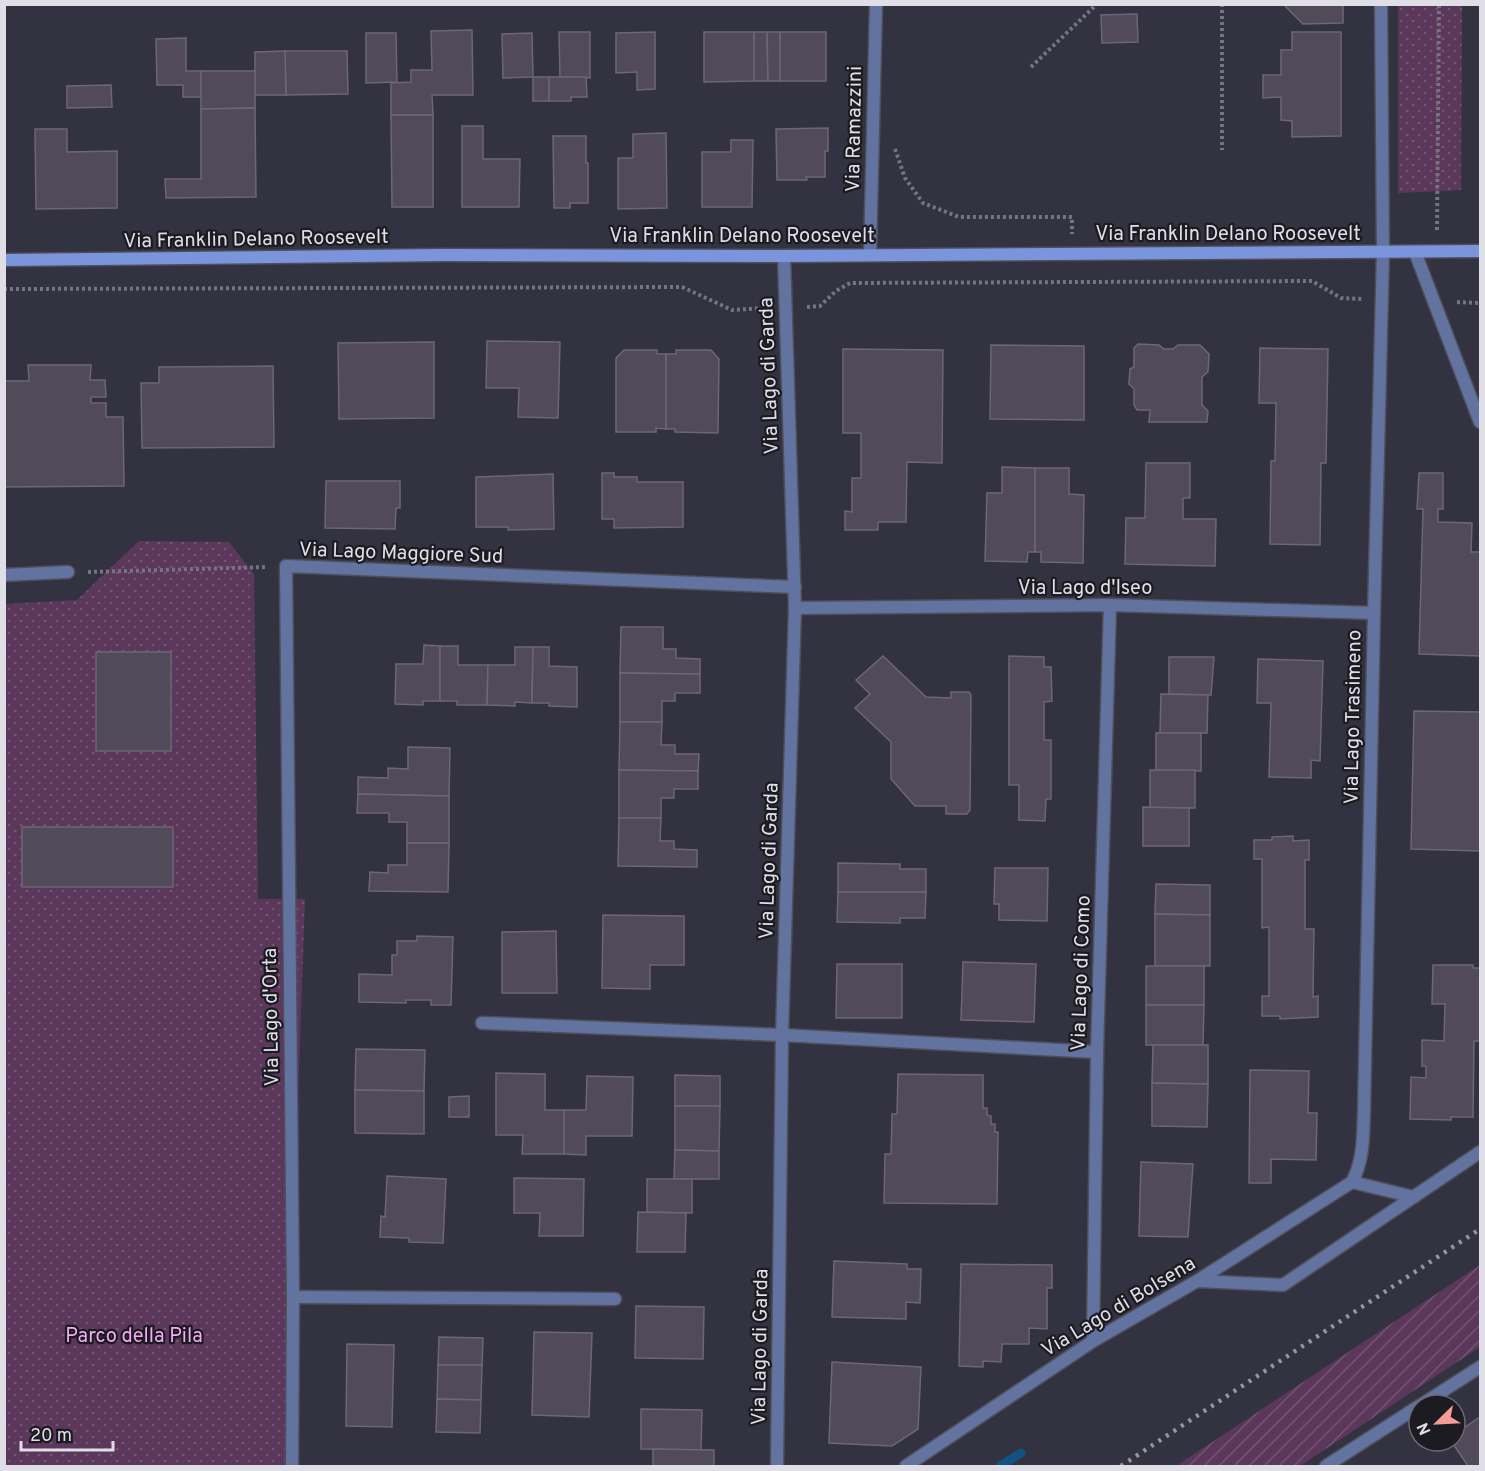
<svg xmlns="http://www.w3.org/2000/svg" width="1485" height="1471" font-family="Overpass,sans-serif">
<defs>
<pattern id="park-dots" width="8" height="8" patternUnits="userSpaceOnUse" patternTransform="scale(1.5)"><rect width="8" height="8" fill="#5b375b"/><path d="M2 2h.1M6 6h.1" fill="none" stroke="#725473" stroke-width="1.8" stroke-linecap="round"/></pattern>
<pattern id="garden-furrows" width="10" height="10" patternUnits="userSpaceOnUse" patternTransform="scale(1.5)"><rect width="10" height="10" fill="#5b375b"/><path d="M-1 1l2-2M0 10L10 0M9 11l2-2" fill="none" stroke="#725473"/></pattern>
</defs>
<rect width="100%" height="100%" fill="#333240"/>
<g fill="url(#park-dots)">
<polygon points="1398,5 1462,5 1461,190 1398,193"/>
<polygon points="139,541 229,542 254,574 258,899 305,899 285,1466 5,1466 5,604 77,600"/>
</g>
<polygon fill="url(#garden-furrows)" points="1480,1265 1480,1347 1300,1466 1176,1466"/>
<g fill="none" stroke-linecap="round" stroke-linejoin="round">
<polyline stroke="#145183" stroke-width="9" points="1000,1466 1021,1453"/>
</g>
<g fill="#514a58" stroke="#6d6675" stroke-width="1.5">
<polygon points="1283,4 1343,4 1343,23 1303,24"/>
<polygon points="1137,14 1138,42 1102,43 1101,15"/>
<polygon points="472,30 473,95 432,95 433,115 391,115 391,83 411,82 411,70 432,70 431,31"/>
<polygon points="559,32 590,32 590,78 560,77"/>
<polygon points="655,32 655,89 637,90 637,72 616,73 616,33"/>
<polygon points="704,32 754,32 754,81 704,82"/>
<polygon points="754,32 767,32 768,81 754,81"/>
<polygon points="767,32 780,32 780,81 768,81"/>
<rect x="780" y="32" width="46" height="49"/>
<polygon points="1292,32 1341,32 1341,136 1292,137 1292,121 1281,120 1281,97 1263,98 1263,75 1281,75 1281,50 1292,50"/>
<polygon points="366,33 396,33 397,82 366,83"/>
<polygon points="532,33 533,77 503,78 502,34"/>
<polygon points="186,38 186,71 201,71 201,97 183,97 183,85 157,85 156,39"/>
<polygon points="285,51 347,51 348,94 286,95"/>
<polygon points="285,51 286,95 255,95 255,52"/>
<polygon points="201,71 255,71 255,108 201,109"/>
<rect x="533" y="77" width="16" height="24"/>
<polygon points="549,77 586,77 587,97 571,97 571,101 549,101"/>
<polygon points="111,85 112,107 67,108 67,86"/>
<polygon points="255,108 256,197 166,198 165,179 201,179 201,109"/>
<polygon points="391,115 433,115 433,207 392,207"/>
<polygon points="462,126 483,126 483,159 520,159 519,207 462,207"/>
<polygon points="828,128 828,151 825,151 825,177 806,177 807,180 777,180 776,129"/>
<polygon points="35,129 67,129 67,152 117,151 117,208 36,209"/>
<polygon points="666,133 667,208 618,209 618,158 633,158 633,134"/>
<polygon points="553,136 586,136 586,163 588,163 588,203 570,203 570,208 554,208"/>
<polygon points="731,140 753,140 752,207 702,207 702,152 731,152"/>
<polygon points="487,341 560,342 558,418 518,417 519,388 486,388"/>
<polygon points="434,342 434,418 339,419 338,343"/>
<polygon points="1138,344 1159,345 1164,349 1173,349 1178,345 1200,345 1209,354 1208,372 1202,377 1202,405 1208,411 1207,422 1149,422 1150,410 1137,410 1134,405 1134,389 1129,384 1130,369 1134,367 1134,348"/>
<polygon points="991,345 1084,346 1084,420 990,419"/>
<polygon points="1260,348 1328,349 1326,463 1321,463 1320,545 1270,544 1271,461 1275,461 1276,403 1259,403"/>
<polygon points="843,349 943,350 942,463 907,462 906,522 878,522 878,530 845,530 845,511 852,512 852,478 861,478 861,433 843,433"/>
<polygon points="624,350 657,350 657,354 666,354 666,429 656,428 656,432 616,432 616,358"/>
<polygon points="676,350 711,350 719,359 718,433 675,432 675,429 666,429 666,354 676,354"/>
<polygon points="28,365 91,365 90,380 105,380 106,397 91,397 91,403 106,403 106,417 123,417 124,486 4,487 4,381 29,381"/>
<polygon points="273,366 274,447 142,448 141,383 159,383 159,367"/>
<polygon points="1146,463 1190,463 1190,498 1183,498 1183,519 1216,519 1215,566 1125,564 1126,518 1145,518"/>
<polygon points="1002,467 1035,468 1035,552 1028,552 1027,562 985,561 987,493 1002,493"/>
<polygon points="1035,468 1069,468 1069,494 1084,495 1083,563 1041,562 1041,552 1035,552"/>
<polygon points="602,473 614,473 614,477 637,477 637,482 683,482 683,527 614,528 614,519 602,519"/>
<polygon points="1419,473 1443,473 1443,509 1438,509 1438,522 1472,523 1471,552 1480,552 1480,656 1419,654 1423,509 1417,509"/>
<polygon points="553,474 554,529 508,530 508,527 476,527 476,477"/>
<polygon points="326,481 400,481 400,508 396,508 395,529 325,528"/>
<polygon points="621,627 663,627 663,649 676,649 676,658 700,659 700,674 620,673"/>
<polygon points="424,645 440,646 440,701 423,701 423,705 395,704 396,664 423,664"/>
<polygon points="440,646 458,646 458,665 488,665 487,705 457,705 457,701 440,701"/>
<polygon points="515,647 533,647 532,703 515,702 515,706 487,705 488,665 515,665"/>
<polygon points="533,647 549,647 549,666 577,667 577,707 549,706 549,703 532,703"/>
<rect x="96" y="652" width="75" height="99"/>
<polygon points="883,656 926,697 951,698 951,692 969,692 971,695 970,810 967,814 946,814 946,806 915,806 891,779 891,742 855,708 870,694 856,680"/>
<polygon points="1009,656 1044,657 1044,667 1051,667 1052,701 1044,702 1044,740 1051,740 1051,799 1046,799 1045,821 1019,820 1019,785 1009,785"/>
<polygon points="1169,657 1214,657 1211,695 1169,694"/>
<polygon points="1258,659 1323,661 1320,761 1311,760 1311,778 1269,777 1271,703 1257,703"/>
<polygon points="620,673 700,674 700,693 675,693 675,701 662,701 662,722 620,722"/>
<polygon points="1161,694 1208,695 1207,733 1160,733"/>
<polygon points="1414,711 1480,712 1480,851 1411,849"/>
<polygon points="620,722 662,722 661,745 675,745 675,754 699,754 698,771 619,770"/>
<polygon points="1156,733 1201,733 1201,771 1156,770"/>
<polygon points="408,747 450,748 449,796 358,794 358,777 388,778 388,768 408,769"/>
<polygon points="619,770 698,771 698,789 674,789 674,798 661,798 661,818 619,818"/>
<rect x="1150" y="770" width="45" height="38"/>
<polygon points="358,794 449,796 449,843 407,843 407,822 389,822 389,813 357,813"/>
<polygon points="1143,807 1189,808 1189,846 1143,846"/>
<polygon points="619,818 661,818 660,841 674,841 674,849 697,850 697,867 618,866"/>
<rect x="22" y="827" width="151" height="60"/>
<polygon points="1293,836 1293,841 1309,840 1309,860 1305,860 1305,929 1314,929 1313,997 1318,996 1318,1017 1280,1019 1280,1016 1262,1016 1262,996 1269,996 1269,927 1262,928 1262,859 1254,859 1254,840 1272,840 1272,837"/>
<polygon points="407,843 449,843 448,892 369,891 370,872 388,873 388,865 407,865"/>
<polygon points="838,863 900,864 900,869 926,869 926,892 838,892"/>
<polygon points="995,868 1048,868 1047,921 999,920 999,904 994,904"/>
<polygon points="1156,884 1210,885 1210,915 1155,914"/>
<polygon points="838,892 926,892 925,918 900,918 900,923 837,922"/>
<polygon points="1155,914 1210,915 1210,966 1155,966"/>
<polygon points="603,915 684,916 684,965 650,965 650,989 602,988"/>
<polygon points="556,931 557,993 502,993 502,932"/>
<polygon points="417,936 453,937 451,1005 431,1005 431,1000 406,1000 406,1003 359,1002 359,974 392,975 392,955 397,955 397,941 417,941"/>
<polygon points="963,962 1036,964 1034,1022 961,1020"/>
<polygon points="837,964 902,964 902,1018 836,1018"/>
<polygon points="1433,965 1473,965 1473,968 1480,968 1480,1041 1474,1041 1473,1117 1451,1117 1451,1120 1410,1119 1411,1077 1426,1078 1426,1066 1422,1066 1422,1040 1444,1041 1445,1004 1432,1004"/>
<rect x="1146" y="966" width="58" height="39"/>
<polygon points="1146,1005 1204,1005 1203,1045 1146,1045"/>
<polygon points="1153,1045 1208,1045 1208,1084 1152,1083"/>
<polygon points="356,1049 425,1050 424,1091 355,1090"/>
<polygon points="1250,1070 1309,1071 1308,1113 1317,1113 1316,1160 1271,1159 1271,1183 1249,1183"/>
<polygon points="496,1073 545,1074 545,1110 564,1110 564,1154 522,1154 523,1135 496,1135"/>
<polygon points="898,1074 983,1075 983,1108 987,1108 987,1115 991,1116 991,1124 995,1124 995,1132 998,1132 997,1204 884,1203 885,1154 891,1154 892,1114 897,1114"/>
<polygon points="675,1075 720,1076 720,1106 675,1106"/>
<polygon points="587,1076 633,1077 632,1136 586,1136 586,1155 564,1154 564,1110 586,1110"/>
<polygon points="1152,1083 1208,1084 1207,1127 1152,1126"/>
<polygon points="355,1090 424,1091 424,1134 355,1133"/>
<polygon points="469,1096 469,1117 449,1117 449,1097"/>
<polygon points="675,1106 720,1106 719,1151 675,1150"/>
<polygon points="675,1150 719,1151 719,1179 674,1179"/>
<polygon points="1141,1162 1193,1164 1188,1237 1139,1236"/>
<polygon points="387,1176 446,1179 443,1243 409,1242 409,1238 380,1237 381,1216 385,1217"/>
<polygon points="514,1178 584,1179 583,1236 539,1236 540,1213 514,1213"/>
<polygon points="647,1179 692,1179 692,1213 647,1212"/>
<polygon points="638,1212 686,1213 685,1252 637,1252"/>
<polygon points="834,1261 907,1264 907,1269 921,1269 920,1303 906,1302 906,1319 832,1317"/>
<polygon points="961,1264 1052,1265 1052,1288 1047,1288 1047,1329 1029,1328 1029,1344 1002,1344 1001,1362 983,1361 983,1367 959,1366"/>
<polygon points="636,1306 704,1307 703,1359 635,1358"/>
<polygon points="534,1332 592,1333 589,1417 532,1415"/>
<polygon points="439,1337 483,1338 482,1365 438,1365"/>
<polygon points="347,1344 394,1345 392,1427 346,1426"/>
<polygon points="832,1362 921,1367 918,1429 892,1446 829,1443"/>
<polygon points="438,1365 482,1365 481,1400 437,1399"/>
<polygon points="437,1399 481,1400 480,1433 436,1432"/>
<polygon points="641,1409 702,1410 701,1450 641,1449"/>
<polygon points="1480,1417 1480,1466 1468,1466 1451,1441 1455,1441 1455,1434"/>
<polygon points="653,1449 714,1450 714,1466 653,1466"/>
</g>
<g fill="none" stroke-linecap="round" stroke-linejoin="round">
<g stroke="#4f4e5b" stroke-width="15">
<polyline id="lane" points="1381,4 1383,251"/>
</g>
<g stroke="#4f4e5b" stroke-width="15">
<g id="street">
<polyline points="1415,252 1480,422"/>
<polyline points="870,254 876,4"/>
<polyline points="4,575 68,572"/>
<polyline points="795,608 1110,605 1374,613"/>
<polyline points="482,1023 782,1035 1097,1052"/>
<polyline points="1352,1182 1414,1197"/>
<polyline points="1197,1281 1283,1285 1480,1152"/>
<polyline points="293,1297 615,1299"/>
<polyline points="1093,1341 1097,1052 1110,605"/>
<polyline points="1421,1405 1480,1367"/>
<polyline points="292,1466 293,1297 286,566 795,587"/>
<polyline points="777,1466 782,1035 795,608 784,256"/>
<path d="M 906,1466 L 1093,1341 L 1197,1281 L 1352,1182 C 1364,1160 1363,1136 1364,1112 L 1374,613 L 1383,251"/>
<polyline points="1326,1466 1419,1406"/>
</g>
</g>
<g stroke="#4f4e5b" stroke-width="15">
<polyline id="secondary" points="4,260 443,255 784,256 1480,251"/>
</g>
<g stroke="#757480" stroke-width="4" stroke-dasharray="3 3" stroke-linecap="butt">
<polyline points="1222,4 1222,150"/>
<polyline points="1031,67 1097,4"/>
<polyline points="895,149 905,178 923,203 959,217 1072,217 1072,234"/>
<polyline points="1437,230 1439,4"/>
<polyline points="4,289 682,287 732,310 764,308"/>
<polyline points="1457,302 1480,303"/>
<polyline points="807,307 820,306 836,291 850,283 1312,281 1341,298 1363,299"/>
<polyline points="88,572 267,567"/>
</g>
<use href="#lane" stroke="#6273a0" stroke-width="12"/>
<use href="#street" stroke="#6273a0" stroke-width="12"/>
<use href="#secondary" stroke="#7b95dd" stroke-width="12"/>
<polyline stroke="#9695a0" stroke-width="4.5" stroke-dasharray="3 6" stroke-linecap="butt" points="1121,1466 1480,1229"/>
</g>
<g text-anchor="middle" stroke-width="4.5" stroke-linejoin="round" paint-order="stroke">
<g font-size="20" fill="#e0dfe8" stroke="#1b1b21">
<text transform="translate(853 129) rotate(-89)" y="7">Via Ramazzini</text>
<text x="1228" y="240">Via Franklin Delano Roosevelt</text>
<text x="742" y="242">Via Franklin Delano Roosevelt</text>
<text transform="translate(256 238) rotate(-1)" y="7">Via Franklin Delano Roosevelt</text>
<text transform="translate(768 376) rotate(-92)" y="7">Via Lago di Garda</text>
<text transform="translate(401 552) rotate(2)" y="7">Via Lago Maggiore Sud</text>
<text x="1085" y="594">Via Lago d'Iseo</text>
<text transform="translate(1352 717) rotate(-89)" y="7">Via Lago Trasimeno</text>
<text transform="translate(768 861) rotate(-88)" y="7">Via Lago di Garda</text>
<text transform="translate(1080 973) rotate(-88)" y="7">Via Lago di Como</text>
<text transform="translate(270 1017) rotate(-91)" y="7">Via Lago d'Orta</text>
<text transform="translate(1118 1306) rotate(-31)" y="7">Via Lago di Bolsena</text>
<text transform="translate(759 1347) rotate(-89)" y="7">Via Lago di Garda</text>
</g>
<g font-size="20" fill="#f6a9f6" stroke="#1b1b21">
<text x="134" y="1342">Parco della Pila</text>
</g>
</g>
<rect width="1485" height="1471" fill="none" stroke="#e0dfe8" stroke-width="12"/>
<g transform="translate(1437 1423) rotate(246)"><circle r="28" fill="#1b1b21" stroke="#6a6971" stroke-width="1.5"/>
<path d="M0-4.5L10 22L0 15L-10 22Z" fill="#f59c94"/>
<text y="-9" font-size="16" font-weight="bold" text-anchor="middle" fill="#e0dfe8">N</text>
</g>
<path d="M21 1441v9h92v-9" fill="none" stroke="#e0dfe8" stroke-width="3"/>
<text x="30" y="1441" font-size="18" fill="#e0dfe8" stroke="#1b1b21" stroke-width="4.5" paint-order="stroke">20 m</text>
</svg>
